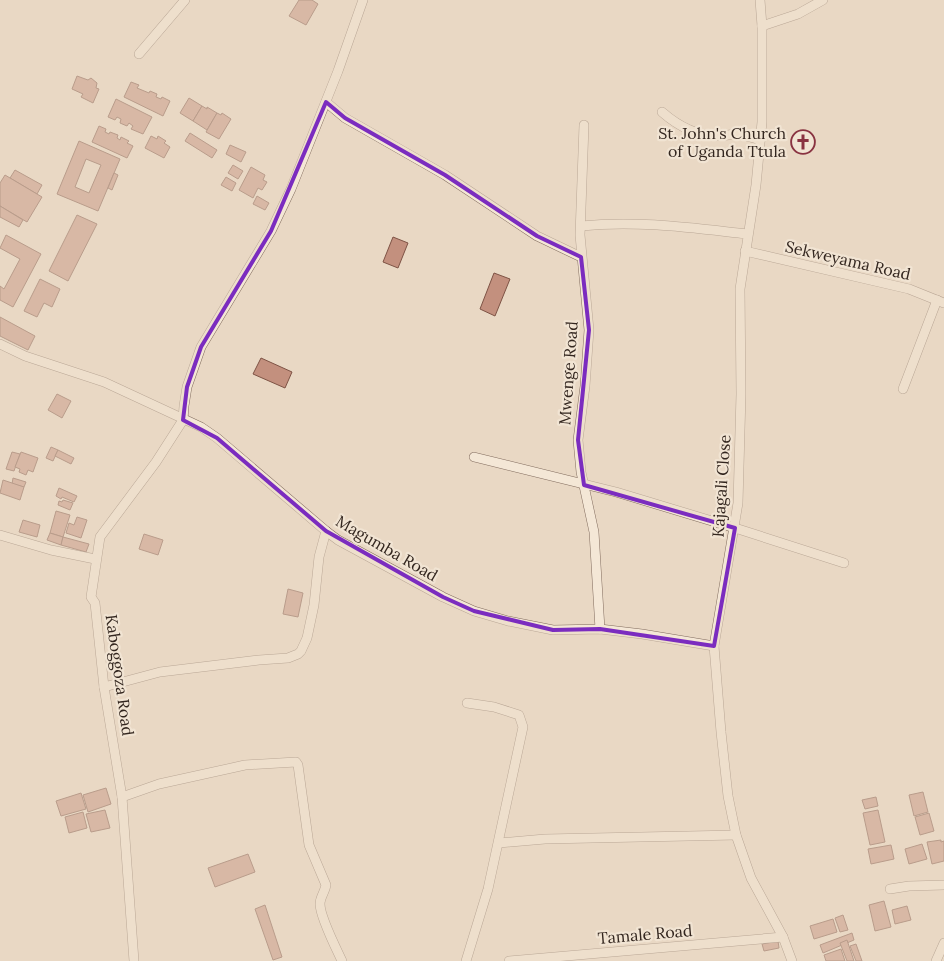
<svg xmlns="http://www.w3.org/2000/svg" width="944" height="961" font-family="Lora,serif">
<rect width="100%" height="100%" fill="#e9d8c4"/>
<g fill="#c3907e" stroke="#7e5345" fill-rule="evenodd">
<polygon points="299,0 312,0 318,4 306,25 289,16"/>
<polygon points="77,76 88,80 91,78 97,83 96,88 99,89 93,103 81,97 83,94 72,89"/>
<polygon points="131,82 139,85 137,88 149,93 150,91 157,94 156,97 161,99 162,97 170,101 163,116 124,97"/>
<polygon points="189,98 202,106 193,121 180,113"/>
<polygon points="116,99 152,117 143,134 131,129 133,126 129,123 127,126 120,123 121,119 117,117 115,120 108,117"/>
<polygon points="202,106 207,109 207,107 217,113 207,130 193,121"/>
<polygon points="217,113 221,115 222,113 231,119 219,139 206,132"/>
<polygon points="99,126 106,129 105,132 109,134 110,132 118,135 117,138 120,140 121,137 129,141 127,143 133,146 127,158 92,142"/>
<polygon points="190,133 217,150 212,158 185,141"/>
<polygon points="151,136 157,139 158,136 166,141 164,143 170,147 164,158 145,148"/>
<path d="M 79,141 L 120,159 L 98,211 L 57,194 ZM 86,159 L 101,165 L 89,193 L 75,187 Z"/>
<polygon points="230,145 246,152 241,162 226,154"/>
<polygon points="233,165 243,171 238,179 228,173"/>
<polygon points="251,167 265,175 263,180 267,182 262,190 258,188 253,198 239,190"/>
<polygon points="15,170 42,185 37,194 10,178"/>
<polygon points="114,173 118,175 112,190 108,188"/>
<polygon points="5,175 42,197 27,222 0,206 0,183"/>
<polygon points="226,177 236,183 232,191 221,185"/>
<polygon points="257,196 269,203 265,210 253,204"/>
<polygon points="0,206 23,220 19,227 0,217"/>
<polygon points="77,215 97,224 68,281 49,271"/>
<polygon points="6,235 41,254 13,307 0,300 0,286 4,289 20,259 0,248"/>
<polygon points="393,237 408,243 398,268 383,262"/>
<polygon points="494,273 510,279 495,316 480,309"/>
<polygon points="40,279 60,289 52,307 44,303 37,317 24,311"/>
<polygon points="0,317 35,336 28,350 0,336"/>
<polygon points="261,358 292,372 285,388 253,374"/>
<polygon points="57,394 71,401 62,418 48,410"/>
<polygon points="51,447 58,450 53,461 46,458"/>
<polygon points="58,450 74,458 71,464 55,456"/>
<polygon points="12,452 20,454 14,471 6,469"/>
<polygon points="21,452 38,458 33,472 28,470 26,475 19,472 20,469 15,467"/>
<polygon points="13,478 26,482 24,487 12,484"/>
<polygon points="3,480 24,487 20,500 0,493"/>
<polygon points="59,488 77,496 74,502 62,497 61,499 56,496"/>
<polygon points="63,500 73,503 70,510 58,505 59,501 62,502"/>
<polygon points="56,511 70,515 63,537 50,533"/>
<polygon points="77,517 87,520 81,538 66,533 69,523 74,525"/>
<polygon points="23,520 40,525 37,537 19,532"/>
<polygon points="50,533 63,537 61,545 47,540"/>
<polygon points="144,534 163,540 158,555 139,549"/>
<polygon points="63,537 89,544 86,552 61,545"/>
<polygon points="288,589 303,593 298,617 283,614"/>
<polygon points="106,788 111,804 88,812 83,795"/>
<polygon points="923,792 928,812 914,816 909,795"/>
<polygon points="81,793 86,809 61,816 56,801"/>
<polygon points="876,797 878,806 865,809 862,800"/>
<polygon points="105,810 110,828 91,832 86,814"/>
<polygon points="878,810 885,842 870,845 863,813"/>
<polygon points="83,812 87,828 69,833 65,817"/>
<polygon points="929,813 934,831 920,835 915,817"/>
<polygon points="941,840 941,842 944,841 944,861 932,864 927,842"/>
<polygon points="922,844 927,859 909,864 905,849"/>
<polygon points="891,845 894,859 871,864 868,849"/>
<polygon points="248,854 255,872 215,887 208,868"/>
<polygon points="884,901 891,927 875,931 869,905"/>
<polygon points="265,905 282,957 273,960 255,909"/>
<polygon points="907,906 911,920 895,924 892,910"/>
<polygon points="843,915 848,930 840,932 835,918"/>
<polygon points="833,919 837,932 814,939 810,926"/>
<polygon points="852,933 854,940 823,953 820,945"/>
<polygon points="847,940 854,961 847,961 840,943"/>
<polygon points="778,941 779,948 764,951 762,944"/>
<polygon points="856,944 862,961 856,961 850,946"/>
<polygon points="841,949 845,961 826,961 824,955"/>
</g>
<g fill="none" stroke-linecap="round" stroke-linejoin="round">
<g stroke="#816b5d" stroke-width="10">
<g id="minor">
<polyline points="760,0 762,26 762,122 756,185 740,289 741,394 738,503 714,646 721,732 728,796 736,835 751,878 783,937 792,961"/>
<polyline points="762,26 798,14 823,0"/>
<polyline points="139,54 185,0"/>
<polyline points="326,102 345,118 445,175 537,236 581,257"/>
<path d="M 662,112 C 678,126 696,136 718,136 C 725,136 731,134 737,134 C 745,135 753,138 760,140"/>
<polyline points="584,125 580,235 589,330 585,386 578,440 581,472 594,532 600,629"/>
<path d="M 581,226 C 637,220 692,228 747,234"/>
<polyline points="745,251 909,289 944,303"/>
<polyline points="0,344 25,356 104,382 201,427 217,438 326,531 338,540 443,597 474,611 508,621 553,630 600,629 642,634 714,646"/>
<polyline points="903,389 937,300"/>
<polyline points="474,457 616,492 735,528 844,563"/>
<polyline points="0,535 51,550 95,559"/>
<polyline points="104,687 160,672 259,660 288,658 298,654 301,651 307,638 314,605 319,557 326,531"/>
<path d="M 122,797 L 159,784 L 245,765 L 296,762 L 298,765 L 309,845 L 326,885 C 325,892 320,897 320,904 C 320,917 336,948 342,961"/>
<polyline points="499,843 545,839 736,835"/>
<polyline points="890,889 909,886 944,885"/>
<polyline points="134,961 122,797 104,687 95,603 91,597 100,537 156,462 183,420 184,406 187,387 201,347 271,231 291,189 338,71 363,0"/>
<polyline points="466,961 488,889 523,727 519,715 494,707 467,703"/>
<polyline points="509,961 783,937"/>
<polyline points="936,961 944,943"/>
</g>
</g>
<use href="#minor" stroke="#f4e7d6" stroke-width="9"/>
</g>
<path d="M0 0H944V961H0ZM 326,102 L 345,118 L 445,175 L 537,236 L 581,257 L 589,330 L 578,440 L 584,485 L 735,528 L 714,646 L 600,629 L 553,630 L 474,611 L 443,597 L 326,531 L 217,438 L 183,420 L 187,387 L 201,347 L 271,231 Z" fill="#e9d8c4" fill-opacity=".55" fill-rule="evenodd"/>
<path fill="none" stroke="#7b2cbf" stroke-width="4" stroke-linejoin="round" d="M 326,102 L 345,118 L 445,175 L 537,236 L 581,257 L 589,330 L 578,440 L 584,485 L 735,528 L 714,646 L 600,629 L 553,630 L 474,611 L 443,597 L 326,531 L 217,438 L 183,420 L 187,387 L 201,347 L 271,231 Z"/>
<defs>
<g id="church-ring" transform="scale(1.25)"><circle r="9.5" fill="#f1e4d3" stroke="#893341" stroke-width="1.5"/><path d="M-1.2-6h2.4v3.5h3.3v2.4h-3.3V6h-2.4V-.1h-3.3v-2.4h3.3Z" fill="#893341"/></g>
</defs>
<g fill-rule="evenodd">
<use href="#church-ring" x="803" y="142"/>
</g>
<g text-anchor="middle" stroke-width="4.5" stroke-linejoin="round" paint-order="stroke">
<g font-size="16" fill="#33261f" stroke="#f1e4d3" text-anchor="end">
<text x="786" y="139">St. John's Church<tspan x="786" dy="18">of Uganda Ttula</tspan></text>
</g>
<g font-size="16" fill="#33261f" stroke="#f1e4d3">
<text transform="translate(848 260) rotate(13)" y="6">Sekweyama Road</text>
<text transform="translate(568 373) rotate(-86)" y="6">Mwenge Road</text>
<text transform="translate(721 486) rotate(-86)" y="6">Kajagali Close</text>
<text transform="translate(387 548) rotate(30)" y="6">Magumba Road</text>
<text transform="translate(120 675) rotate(82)" y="6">Kaboggoza Road</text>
<text transform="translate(645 934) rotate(-5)" y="6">Tamale Road</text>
</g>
</g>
</svg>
